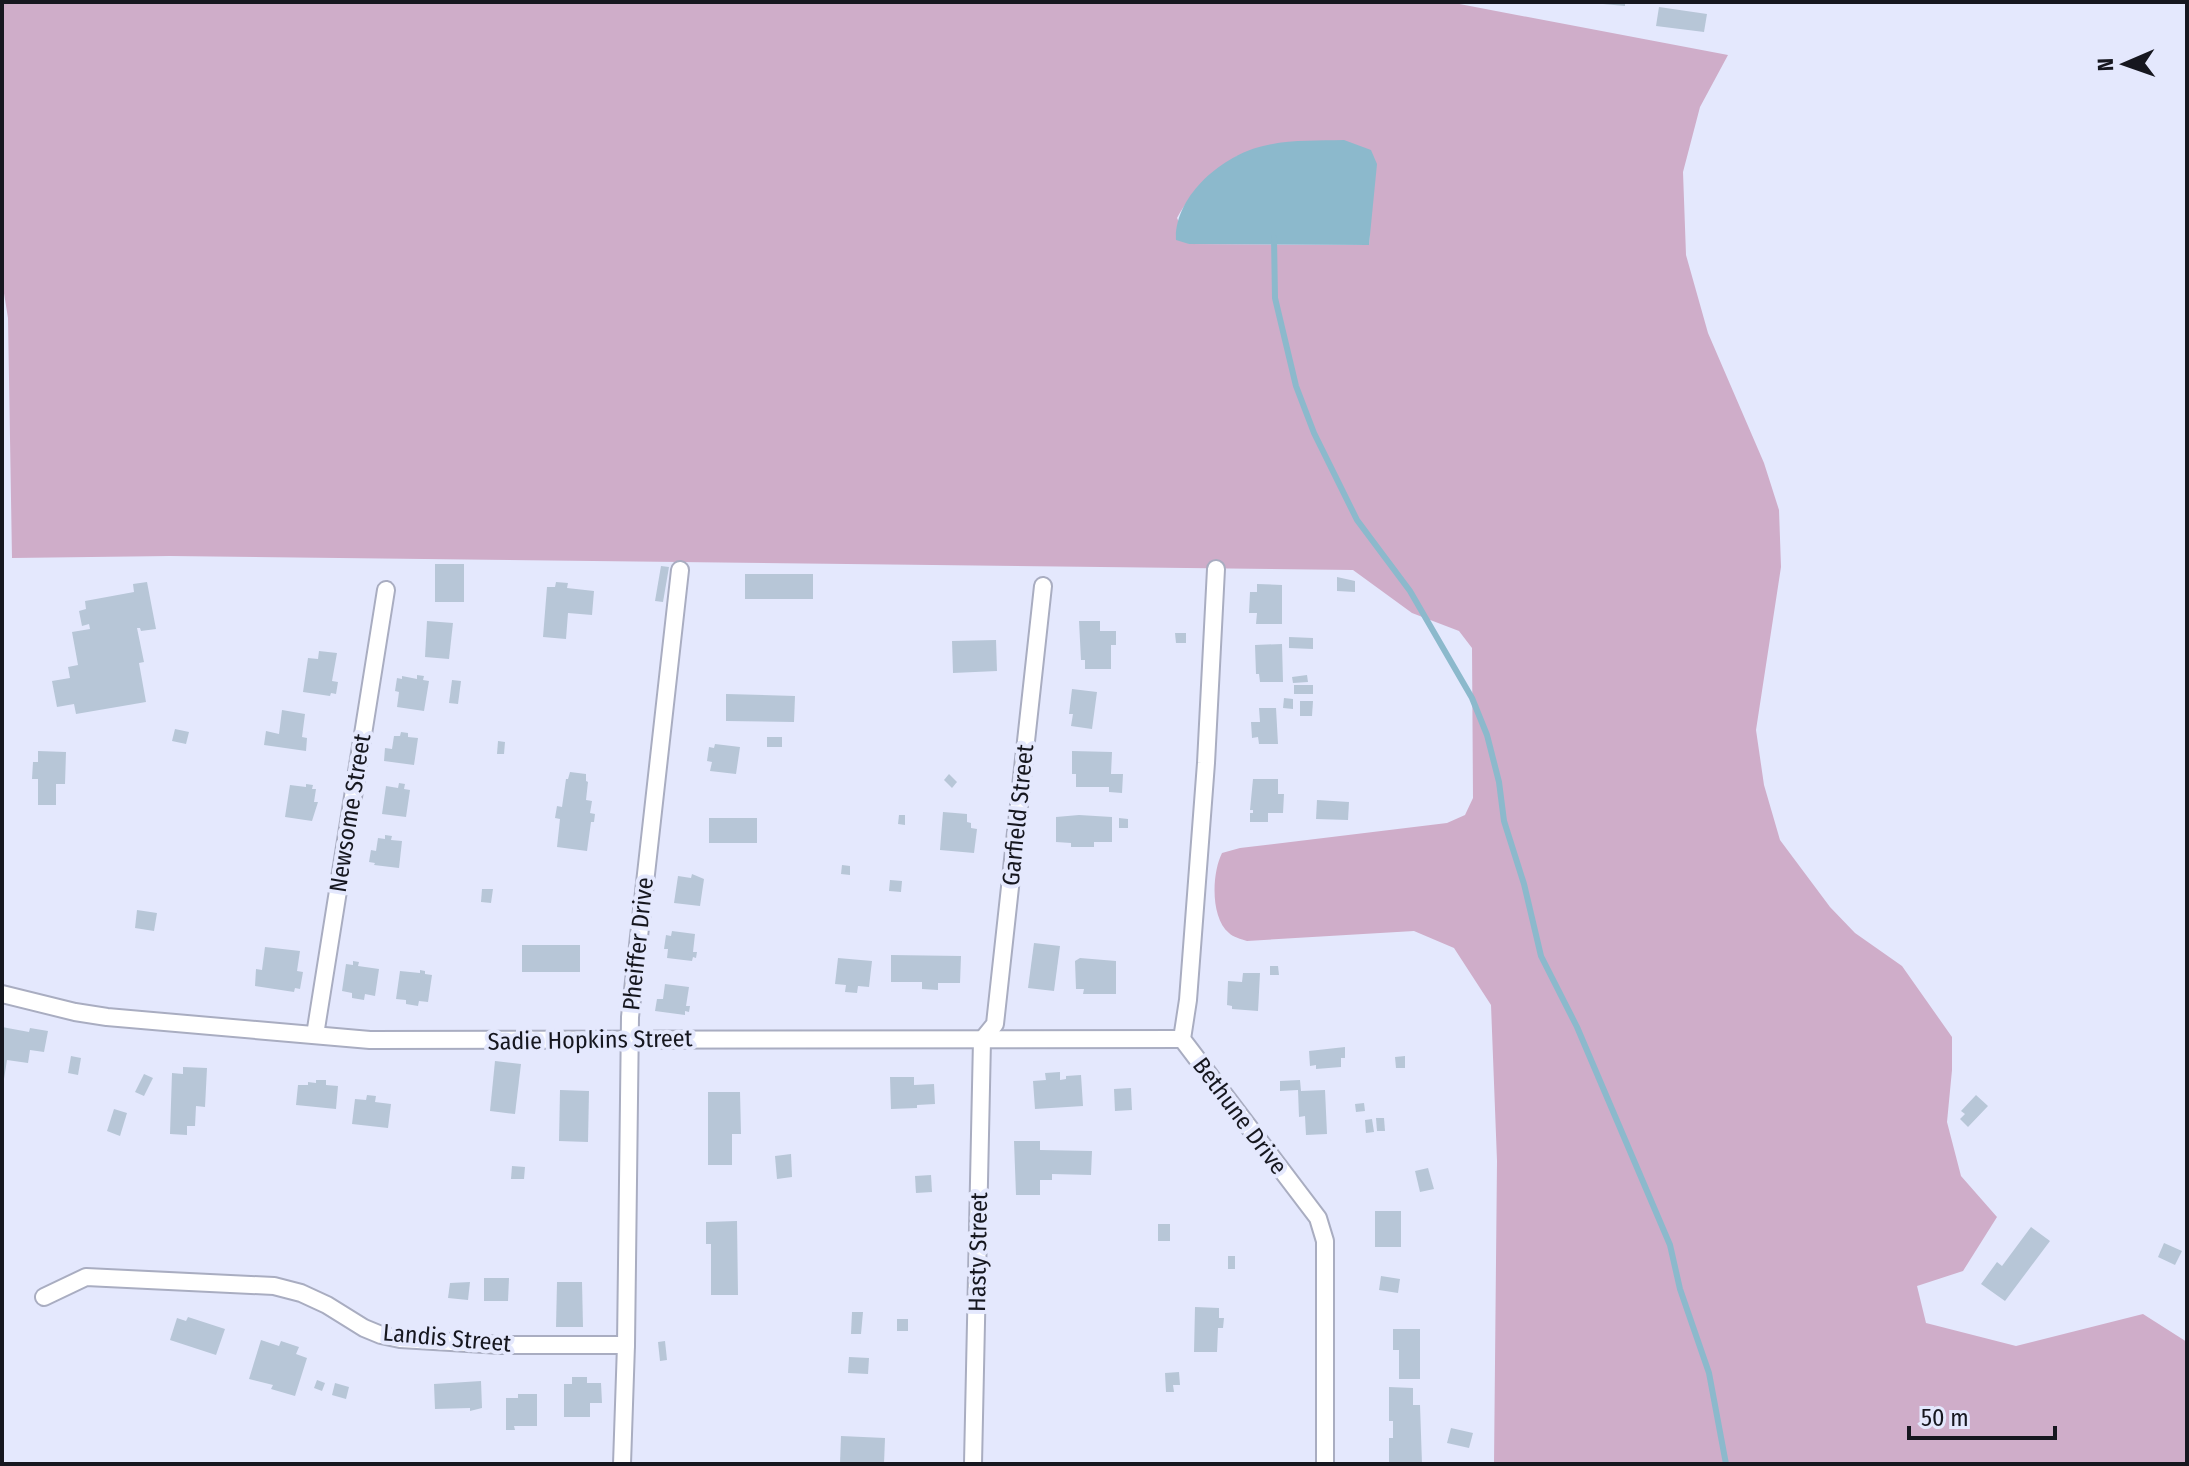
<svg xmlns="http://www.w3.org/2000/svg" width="2189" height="1466" font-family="'Fira Sans Condensed',sans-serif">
<rect width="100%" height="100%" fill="#e4e8fd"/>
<path fill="#cfadc9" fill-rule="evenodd" d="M 2,2 L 1449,2 L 1728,55 L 1700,107 L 1683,172 L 1686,255 L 1708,333 L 1764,463 L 1779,510 L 1781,567 L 1756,730 L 1764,785 L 1780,840 L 1830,907 L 1855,933 L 1902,966 L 1952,1037 L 1952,1070 L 1947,1122 L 1961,1176 L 1997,1217 L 1963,1271 L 1917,1286 L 1926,1323 L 2016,1346 L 2143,1314 L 2187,1342 L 2187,1464 L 1494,1464 L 1497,1161 L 1491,1005 L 1454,948 L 1414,931 L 1247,941 C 1241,939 1233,937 1229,933 C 1210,917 1212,873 1222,853 L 1240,848 L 1447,823 L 1465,815 L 1473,798 L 1472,648 L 1459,631 L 1412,613 L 1353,570 L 170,556 L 12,558 L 8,318 L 2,281 ZM 1237,156 L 1371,208 L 1369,245 L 1189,244 L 1177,218 C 1194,188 1209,177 1237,156 Z"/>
<path fill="#8cb9cc" d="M 1344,140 L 1371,150 L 1377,164 L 1369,245 L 1189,244 L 1176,240 C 1174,196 1223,155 1263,146 C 1290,139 1317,141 1344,140 Z"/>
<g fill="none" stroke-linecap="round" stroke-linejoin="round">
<polyline stroke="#8cb9cc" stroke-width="6" points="1274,238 1275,298 1296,386 1314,433 1357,520 1410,591 1472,698 1487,735 1499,782 1504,821 1524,884 1541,956 1577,1027 1670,1245 1680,1289 1709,1373 1726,1464"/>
</g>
<g fill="#b7c6d7">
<polygon points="1603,2 1625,2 1625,6 1603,4"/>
<polygon points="1659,7 1707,14 1704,32 1656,26"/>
<rect x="435" y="564" width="29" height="38"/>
<polygon points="661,566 669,567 663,602 655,601"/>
<rect x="745" y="574" width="68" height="25"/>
<polygon points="1337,577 1355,581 1355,592 1337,591"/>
<polygon points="147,582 156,629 141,631 140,628 137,628 144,662 139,663 146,702 76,714 74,704 57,707 52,681 70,678 68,667 78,665 72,632 90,629 89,624 82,626 79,611 86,609 85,601 134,592 133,584"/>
<polygon points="556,582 568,583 567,588 594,591 592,615 568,613 566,639 543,637 547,587 555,587"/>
<polygon points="1257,584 1282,585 1282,624 1256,624 1257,613 1249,613 1250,592 1257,592"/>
<polygon points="427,621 453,623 449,659 425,657"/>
<polygon points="1079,621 1100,621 1100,631 1116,631 1116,645 1111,645 1111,669 1085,669 1085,660 1081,660"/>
<polygon points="1175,633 1186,633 1186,643 1176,643"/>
<polygon points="1289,637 1313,638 1313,649 1289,648"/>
<polygon points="996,640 997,671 953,673 952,641"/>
<polygon points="1282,644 1283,682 1260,682 1259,674 1256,674 1255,645"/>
<polygon points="319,651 337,653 332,681 338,682 336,694 331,693 330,696 303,692 308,658 318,659"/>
<polygon points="417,675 424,676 423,680 429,681 424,711 397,707 399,692 395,691 397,678 402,679 402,676 417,679"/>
<polygon points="1307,675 1308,682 1293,683 1292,677"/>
<polygon points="452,680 461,681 458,704 449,703"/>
<rect x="1294" y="685" width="19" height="9"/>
<polygon points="1072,689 1097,692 1092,729 1071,726 1073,714 1069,714"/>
<polygon points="726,694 795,696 794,722 726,721"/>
<polygon points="1284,698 1293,699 1293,709 1283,708"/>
<polygon points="1300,701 1313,701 1312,716 1300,716"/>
<polygon points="1259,708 1276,708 1278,744 1259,744 1258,737 1252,738 1251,722 1260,722"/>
<polygon points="282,710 305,714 302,737 307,738 306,751 264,745 266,731 279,734"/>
<polygon points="175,729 189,732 186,744 172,741"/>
<polygon points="401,732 408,733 408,737 418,738 414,765 384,761 385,748 392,749 394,736 400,736"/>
<rect x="767" y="737" width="15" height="10"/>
<polygon points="498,741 505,742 504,754 497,754"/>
<polygon points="715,744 740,747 736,774 710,771 712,762 707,761 709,747 714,748"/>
<polygon points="38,751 66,752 65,784 56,784 56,805 38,805 38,779 32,779 33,762 38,762"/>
<polygon points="1072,751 1112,752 1111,774 1123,774 1122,793 1109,792 1109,787 1076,787 1076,774 1072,774"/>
<polygon points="570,772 586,774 586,781 588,782 586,800 592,801 590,813 595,814 594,822 591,822 587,851 557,847 560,819 555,818 557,806 562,807 566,779 568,779"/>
<polygon points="949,774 957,782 952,788 944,780"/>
<polygon points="1253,779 1278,779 1278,794 1284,794 1283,813 1268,813 1268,822 1250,822 1250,813 1253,813 1253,810 1250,810"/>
<polygon points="399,783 405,784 404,789 410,790 406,817 382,814 386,786 398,788"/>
<polygon points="306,784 313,785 312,789 316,789 314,802 318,802 312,821 285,817 290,785 306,787"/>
<polygon points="1317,800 1349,802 1348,820 1316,819"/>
<polygon points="943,812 967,814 967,822 971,823 971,828 977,829 974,853 940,850"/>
<polygon points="899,815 905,815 905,825 898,824"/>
<polygon points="1079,815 1112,817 1112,842 1094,842 1094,847 1071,847 1071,843 1056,842 1056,817"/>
<rect x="709" y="818" width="48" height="25"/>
<polygon points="1119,818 1128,819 1128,828 1119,828"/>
<polygon points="385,835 392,836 391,840 402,841 399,868 374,865 375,863 369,862 371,850 376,851 378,838 385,839"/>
<polygon points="842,865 850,866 850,875 841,874"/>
<polygon points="692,874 704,879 700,906 674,903 678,876 691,878"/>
<polygon points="890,880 902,881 901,892 889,891"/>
<polygon points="482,889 493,889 491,903 481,902"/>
<polygon points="137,910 157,913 154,931 135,928"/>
<polygon points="672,931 695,934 693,952 697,952 696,958 693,957 692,961 667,958 668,949 664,949 666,935 671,936"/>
<polygon points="1034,943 1060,946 1054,991 1028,988"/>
<rect x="522" y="945" width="58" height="27"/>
<polygon points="265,947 300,951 297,971 303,972 300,989 295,988 294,992 255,986 256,969 262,970"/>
<polygon points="891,955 961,956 960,983 938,983 938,990 922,989 922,982 891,982"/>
<polygon points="838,958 872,961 869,987 858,986 857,993 845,992 846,985 835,984"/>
<polygon points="1080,958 1116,961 1116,994 1083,994 1084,989 1076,989 1075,961"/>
<polygon points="353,961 359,962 358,966 379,969 375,996 365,994 364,1000 352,998 352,993 342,991 346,964 353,965"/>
<polygon points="1270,966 1278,966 1279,975 1270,975"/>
<polygon points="420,970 425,971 425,974 432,975 428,1002 419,1001 418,1006 406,1004 406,1000 396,999 400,971 420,973"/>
<polygon points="1243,973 1260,973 1258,1011 1232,1009 1232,1006 1227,1005 1228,981 1242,982"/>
<polygon points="665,984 689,987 686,1006 690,1006 689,1012 685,1011 685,1015 655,1011 657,999 663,999"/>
<polygon points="2,1027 29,1032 30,1028 48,1031 44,1052 30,1050 28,1063 7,1060 4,1079"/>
<polygon points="1345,1047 1345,1058 1341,1058 1341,1067 1316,1069 1316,1065 1310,1066 1309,1051"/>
<polygon points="71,1056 81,1058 78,1075 68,1073"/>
<polygon points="1405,1056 1405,1068 1396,1068 1395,1057"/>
<polygon points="495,1061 521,1064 515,1114 490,1111"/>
<polygon points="183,1067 207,1068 205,1107 196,1106 195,1126 187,1126 187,1135 170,1134 172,1073 183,1074"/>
<polygon points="1060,1072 1060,1080 1066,1079 1066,1076 1081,1075 1083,1106 1035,1109 1033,1081 1046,1080 1045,1073"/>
<polygon points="144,1074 153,1078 144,1096 135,1092"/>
<polygon points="890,1077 914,1077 914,1085 934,1084 935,1104 917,1105 917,1108 891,1109"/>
<polygon points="316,1080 326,1080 326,1085 338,1086 336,1109 296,1105 298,1085 308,1085 308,1082 316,1083"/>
<polygon points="1300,1080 1301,1091 1325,1090 1327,1134 1306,1135 1305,1116 1299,1117 1298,1090 1280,1091 1280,1081"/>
<polygon points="1131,1088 1132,1110 1115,1111 1114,1089"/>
<polygon points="560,1090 589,1091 588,1142 559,1141"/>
<polygon points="708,1092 740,1092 741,1134 732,1134 732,1165 708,1165"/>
<polygon points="367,1095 376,1096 375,1102 391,1104 388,1128 352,1124 355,1099 366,1100"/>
<polygon points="1976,1095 1988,1106 1968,1127 1960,1119 1965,1114 1961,1111"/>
<polygon points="1364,1103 1365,1111 1356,1112 1355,1104"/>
<polygon points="114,1109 127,1113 120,1136 107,1131"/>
<polygon points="1376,1118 1384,1118 1385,1131 1377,1131"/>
<polygon points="1372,1119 1374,1132 1366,1133 1365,1120"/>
<polygon points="1014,1141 1040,1141 1040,1150 1092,1151 1091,1175 1052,1174 1052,1180 1040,1180 1040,1195 1016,1195"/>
<polygon points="791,1154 792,1177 777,1179 775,1156"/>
<polygon points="512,1166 525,1167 524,1179 511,1179"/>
<polygon points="1428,1168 1434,1189 1420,1192 1415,1171"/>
<polygon points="931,1175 932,1192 916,1193 915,1176"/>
<rect x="1375" y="1211" width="26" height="36"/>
<polygon points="737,1221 738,1295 711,1295 711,1244 706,1244 706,1222"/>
<rect x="1158" y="1224" width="12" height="17"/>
<polygon points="2031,1227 2050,1241 2005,1301 1981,1284 1997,1262 2002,1266"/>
<polygon points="2164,1243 2182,1251 2175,1265 2158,1257"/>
<rect x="1228" y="1256" width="7" height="13"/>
<polygon points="1381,1276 1400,1279 1398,1293 1379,1290"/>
<polygon points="484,1278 509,1278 508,1301 484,1301"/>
<polygon points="470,1282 468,1300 448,1298 450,1283"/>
<polygon points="557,1282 582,1282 583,1327 556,1327"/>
<polygon points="1195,1307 1219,1308 1219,1318 1224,1318 1223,1328 1218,1328 1217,1352 1194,1352"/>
<polygon points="852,1312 863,1312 861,1334 851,1334"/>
<polygon points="188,1317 225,1329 216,1355 170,1340 177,1318 186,1321"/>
<rect x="897" y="1319" width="11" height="12"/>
<polygon points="1393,1329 1420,1329 1420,1379 1399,1379 1399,1350 1393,1350"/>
<polygon points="261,1340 279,1346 281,1341 299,1347 296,1354 307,1358 295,1396 271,1389 273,1385 249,1379"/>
<polygon points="665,1341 667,1360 660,1361 658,1342"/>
<polygon points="849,1357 869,1358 868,1374 848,1373"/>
<polygon points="1179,1372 1180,1385 1173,1385 1174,1392 1166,1392 1165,1373"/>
<polygon points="572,1377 587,1377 587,1383 601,1383 602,1403 590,1403 590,1417 564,1417 564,1384 572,1384"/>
<polygon points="317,1380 325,1383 322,1391 314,1388"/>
<polygon points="481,1381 482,1408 470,1411 470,1408 435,1409 434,1384"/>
<polygon points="335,1383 349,1387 346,1399 332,1395"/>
<polygon points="1389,1387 1413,1388 1413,1405 1420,1405 1422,1464 1389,1464 1389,1438 1393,1438 1393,1421 1389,1421"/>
<polygon points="518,1394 537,1394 537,1426 514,1426 515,1430 506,1430 506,1398 518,1398"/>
<polygon points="1451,1428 1473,1433 1469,1448 1447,1443"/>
<polygon points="841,1436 885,1438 884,1464 840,1464"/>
</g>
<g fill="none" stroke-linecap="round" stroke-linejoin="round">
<g stroke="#a9adc1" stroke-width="20">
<g id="minor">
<polyline points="1216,569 1206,763 1188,1000 1182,1039 1318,1218 1325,1241 1325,1464"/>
<polyline points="2,994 75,1012 107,1017 370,1040 1182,1039"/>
<polyline points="315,1035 386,590"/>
<polyline points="44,1297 86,1277 274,1286 301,1293 327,1305 364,1328 381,1335 400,1339 501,1345 626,1345"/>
<polyline points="622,1464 626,1345 630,1017 680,570"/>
<polyline points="973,1464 982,1040 995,1024 1043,586"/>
</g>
</g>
<use href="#minor" stroke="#fff" stroke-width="16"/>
</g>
<g text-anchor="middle" stroke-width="8" stroke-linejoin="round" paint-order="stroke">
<g font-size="24" fill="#16171f" stroke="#e4e8fd">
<text transform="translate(350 813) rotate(-81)" y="8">Newsome Street</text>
<text transform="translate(1018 815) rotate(-84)" y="8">Garfield Street</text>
<text transform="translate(638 944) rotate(-84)" y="8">Pheiffer Drive</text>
<text transform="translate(590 1040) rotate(-1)" y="8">Sadie Hopkins Street</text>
<text transform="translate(1240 1116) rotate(53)" y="8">Bethune Drive</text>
<text transform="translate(978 1252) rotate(-89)" y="8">Hasty Street</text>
<text transform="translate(447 1338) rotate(5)" y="8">Landis Street</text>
</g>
</g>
<rect width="2189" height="1466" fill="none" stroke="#16171f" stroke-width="8"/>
<g transform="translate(2125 64) rotate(268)" stroke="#e4e8fd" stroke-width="6" paint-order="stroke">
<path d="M0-6L14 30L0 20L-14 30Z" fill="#16171f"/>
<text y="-12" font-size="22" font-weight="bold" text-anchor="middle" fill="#16171f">N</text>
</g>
<path d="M1909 1426v12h146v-12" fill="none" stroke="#16171f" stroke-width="4"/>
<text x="1921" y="1426" font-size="24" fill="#16171f" stroke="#e4e8fd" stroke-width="6" paint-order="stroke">50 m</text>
</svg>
